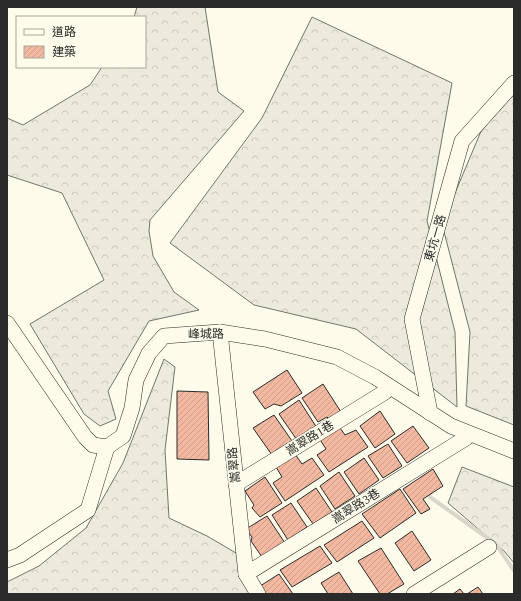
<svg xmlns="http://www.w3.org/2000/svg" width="521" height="601" font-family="'Times New Roman','Noto Sans TC',serif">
<defs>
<pattern id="forest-crowns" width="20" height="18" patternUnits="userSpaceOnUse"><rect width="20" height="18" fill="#ecebdb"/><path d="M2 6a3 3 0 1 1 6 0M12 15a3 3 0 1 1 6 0" fill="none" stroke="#cbcabc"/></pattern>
<pattern id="building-hatch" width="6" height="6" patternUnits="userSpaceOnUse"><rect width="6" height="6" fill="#f2b8a0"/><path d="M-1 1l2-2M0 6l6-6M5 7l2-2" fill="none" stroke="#d09e8a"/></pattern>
</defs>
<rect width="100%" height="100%" fill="#fdfbea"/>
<g fill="url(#forest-crowns)" stroke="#74746e">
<polygon points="137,7 205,7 218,92 244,111 150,220 149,231 153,256 174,292 199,310 149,321 108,391 116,419 100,426 84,414 30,324 104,280 62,193 7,175 7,118 23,125 90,85 102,67 145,67 145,17 134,17"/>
<polygon points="312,17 452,83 427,221 455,332 457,407 356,329 254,305 170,243 262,118"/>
<polygon points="514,90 514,425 466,406 470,332 442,224 487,117"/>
<polygon points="164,359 175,367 165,450 169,518 207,536 236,553 258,594 7,594 7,582 39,566 86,528 123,463"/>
<polygon points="462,467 514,487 514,563 505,552 448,503"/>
</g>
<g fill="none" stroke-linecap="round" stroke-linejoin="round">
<polyline stroke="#d8d7c9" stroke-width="4" points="430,497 496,544 514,571"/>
</g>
<g fill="url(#building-hatch)" stroke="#2b2b2b">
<polygon points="287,370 302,393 281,406 274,404 265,409 253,392"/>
<polygon points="323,384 341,412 329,419 327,417 318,422 302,398"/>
<polygon points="177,391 208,392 209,460 177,459"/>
<polygon points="299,400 317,428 297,440 279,414"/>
<polygon points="380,411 395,434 375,448 360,426"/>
<polygon points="274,415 292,441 275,451 272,455 253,428"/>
<polygon points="338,425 345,435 356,430 368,447 329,472 317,455 326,449 319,438"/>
<polygon points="413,426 429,448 407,463 391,441"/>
<polygon points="388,444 402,466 383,478 368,456"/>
<polygon points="295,454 302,464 312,458 324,475 285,501 273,483 282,477 276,467"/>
<polygon points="364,458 379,480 359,494 344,472"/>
<polygon points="433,469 443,486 423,499 430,509 421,514 403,489"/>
<polygon points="339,472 355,496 335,509 320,486"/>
<polygon points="265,477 282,503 260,517 252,508 254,505 245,491"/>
<polygon points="316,488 332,512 313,524 297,501"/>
<polygon points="400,489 416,513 380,538 362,514"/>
<polygon points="291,503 307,527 288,540 272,515"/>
<polygon points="267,516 285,543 262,557 251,541 252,537 246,529"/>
<polygon points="362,521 374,538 337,562 324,545"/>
<polygon points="412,531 431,560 414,571 395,543"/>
<polygon points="320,546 332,563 292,587 280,570"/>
<polygon points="381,548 404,584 387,594 380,594 358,561"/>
<polygon points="339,572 353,594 328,594 321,583"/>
<polygon points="279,574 293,594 261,594 257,588"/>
<polygon points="478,587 483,594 467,594"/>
<polygon points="460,589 464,594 453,594"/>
</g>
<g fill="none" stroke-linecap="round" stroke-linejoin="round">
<g stroke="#2b2b2b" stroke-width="16">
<g id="minor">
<polyline points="7,323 85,437 93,445 107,447 123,436 132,408 136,380 149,353 164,336 220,332 265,339 337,357 375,377 451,426 514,451"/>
<polyline points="220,332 246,574 258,594"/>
<polyline points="430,413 412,319 462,141 514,83"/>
<polyline points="236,484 385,392"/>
<polyline points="7,560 20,555 88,510 107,447"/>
<polyline points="246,574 466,438"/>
<polyline points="414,594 489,547"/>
</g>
</g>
<use href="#minor" stroke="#fdfbea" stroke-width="15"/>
</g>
<g text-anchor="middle" stroke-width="3" stroke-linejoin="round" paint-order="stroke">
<g font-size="12" fill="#2b2b2b" stroke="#fdfbea">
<text transform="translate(435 238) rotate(-74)" y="4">東坑一路</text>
<text transform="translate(206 334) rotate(-1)" y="4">峰城路</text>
<text transform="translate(310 438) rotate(-32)" y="4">嵩翠路1巷</text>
<text transform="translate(234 465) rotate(-96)" y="4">嵩翠路</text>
<text transform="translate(356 506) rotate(-32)" y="4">嵩翠路3巷</text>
</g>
</g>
<rect width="521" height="601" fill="none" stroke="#2b2b2b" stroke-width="16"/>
<rect x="16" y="16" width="130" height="52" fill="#fdfbea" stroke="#a9a89e"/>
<rect x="24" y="29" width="20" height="6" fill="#fdfbea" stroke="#a9a89e"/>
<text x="52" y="36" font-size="12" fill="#2b2b2b">道路</text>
<rect x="24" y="46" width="20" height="12" fill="url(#building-hatch)" stroke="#a9a89e"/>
<text x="52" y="56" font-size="12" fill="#2b2b2b">建築</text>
</svg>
